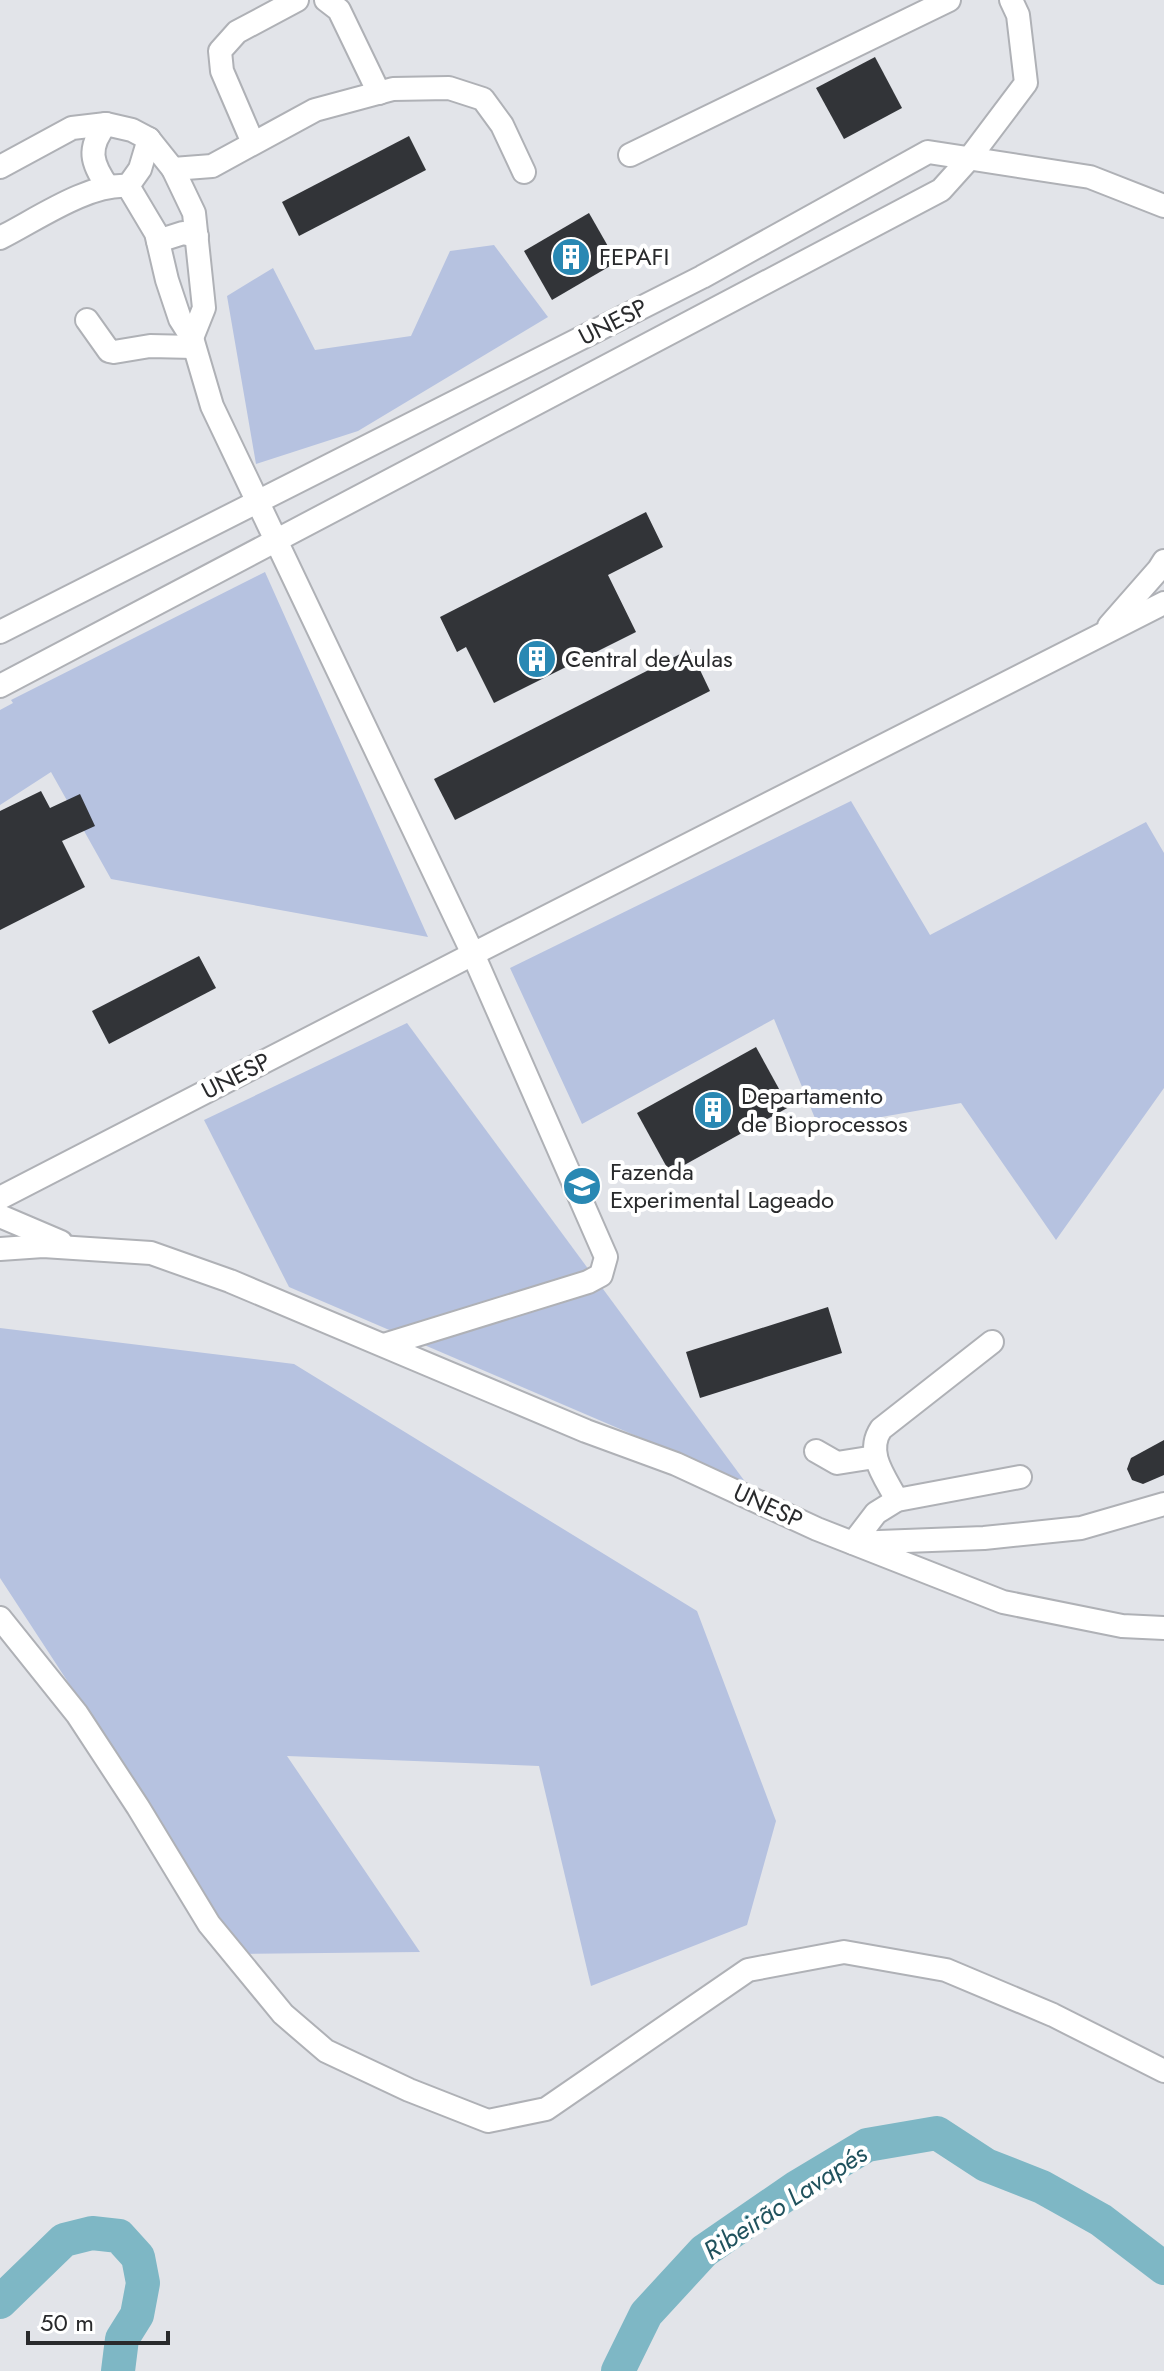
<svg xmlns="http://www.w3.org/2000/svg" width="1164" height="2371" font-family="Jost,sans-serif">
<rect width="100%" height="100%" fill="#e2e4e9"/>
<g fill="#b6c2e0">
<polygon points="494,245 548,317 358,431 256,464 227,296 273,268 315,350 411,336 450,251"/>
<polygon points="265,572 428,937 111,879 51,772 0,805 0,710 13,703 11,700"/>
<polygon points="851,801 930,935 1146,822 1164,853 1164,1088 1056,1240 961,1103 819,1128 774,1019 582,1124 510,968"/>
<polygon points="407,1023 746,1483 289,1287 204,1120"/>
<polygon points="0,1328 294,1364 697,1611 776,1821 747,1925 591,1986 539,1766 287,1756 420,1952 239,1954 115,1754 0,1578"/>
</g>
<g fill="none" stroke-linecap="round" stroke-linejoin="round">
<g stroke="#7eb7c5" stroke-width="34">
<polyline points="0,2302 64,2240 92,2233 119,2236 138,2257 143,2283 137,2315 122,2339 118,2371"/>
<polyline points="618,2371 646,2314 704,2251 797,2187 867,2145 937,2133 986,2165 1042,2187 1101,2220 1164,2268"/>
</g>
</g>
<g fill="#323438">
<polygon points="875,57 902,108 844,139 816,88"/>
<polygon points="409,136 426,170 299,236 282,202"/>
<polygon points="589,213 617,262 552,300 524,251"/>
<polygon points="646,512 663,547 608,575 636,632 494,703 466,647 457,652 440,617"/>
<polygon points="690,649 710,691 455,820 434,779"/>
<polygon points="41,791 50,808 80,794 95,826 62,841 85,887 0,930 0,811"/>
<polygon points="199,956 216,988 109,1044 92,1011"/>
<polygon points="756,1047 789,1107 670,1173 637,1113"/>
<polygon points="828,1307 842,1353 700,1398 686,1352"/>
<polygon points="1164,1440 1164,1475 1143,1484 1132,1480 1127,1469 1131,1458"/>
</g>
<g fill="none" stroke-linecap="round" stroke-linejoin="round">
<g stroke="#afb1b6" stroke-width="26">
<g id="minor">
<polyline points="326,0 339,10 379,93"/>
<path d="M 106,124 C 87,148 91,163 108,187"/>
<polyline points="253,143 222,71 220,51 237,32 297,0"/>
<polyline points="630,155 949,0"/>
<polyline points="0,167 72,128 106,124 132,130 149,139 173,169 194,213 204,308 192,338"/>
<polyline points="173,169 212,166 315,110 393,89 449,88 483,99 502,125 524,172"/>
<polyline points="128,186 156,233 167,280 180,319 192,338 212,406 473,954 606,1257 601,1275 588,1282 384,1345"/>
<polyline points="128,186 140,169 149,139"/>
<path d="M 0,238 C 36,220 88,183 128,186"/>
<polyline points="158,241 183,233 197,236"/>
<polyline points="87,320 109,351 114,352 150,346 194,347"/>
<polyline points="1109,626 1159,569 1164,561"/>
<polyline points="0,632 702,277 928,152 1090,177 1164,206"/>
<polyline points="0,686 941,190 968,160 1026,83 1018,15 1011,0"/>
<polyline points="0,1198 473,954 1164,603"/>
<polyline points="0,1216 61,1242"/>
<polyline points="0,1249 43,1246 151,1253 230,1281 586,1431 676,1464 817,1529 1003,1602 1122,1626 1164,1628"/>
<polyline points="816,1451 837,1463 875,1457"/>
<polyline points="1020,1477 897,1500 876,1513 853,1543 984,1538 1081,1528 1164,1504"/>
<path d="M 897,1500 C 885,1477 865,1453 881,1429 L 992,1342"/>
<polyline points="0,1618 77,1714 138,1807 209,1924 283,2014 326,2051 409,2090 488,2121 546,2109 748,1970 844,1952 946,1970 1053,2015 1164,2071"/>
</g>
</g>
<use href="#minor" stroke="#fff" stroke-width="22"/>
</g>
<defs>
<g id="building-disc" transform="scale(2)"><circle r="9.5" fill="#2988b3" stroke="#fff"/><path d="M-4-6H4V6H1V3H-1V6H-4ZM-2.5-4.3h1.7v1.8h-1.7ZM.8-4.3h1.7v1.8H.8ZM-2.5-1h1.7V.8h-1.7ZM.8-1h1.7V.8H.8Z" fill="#fff"/></g>
<g id="university-disc" transform="scale(2)"><circle r="9.5" fill="#2988b3" stroke="#fff"/><path d="M0-5L7-2L0 1L-7-2ZM-4 1L0 2.5L4 1V4Q0 6-4 4Z" fill="#fff"/></g>
</defs>
<g fill-rule="evenodd">
<use href="#building-disc" x="571" y="257"/>
<use href="#building-disc" x="537" y="659"/>
<use href="#building-disc" x="713" y="1110"/>
<use href="#university-disc" x="582" y="1186"/>
</g>
<g text-anchor="middle" stroke-width="8" stroke-linejoin="round" paint-order="stroke">
<g font-size="24" fill="#292a2c" stroke="#fff" text-anchor="start">
<text x="599" y="265">FEPAFI</text>
<text x="565" y="667">Central de Aulas</text>
<text x="741" y="1104">Departamento<tspan x="741" dy="28">de Bioprocessos</tspan></text>
<text x="610" y="1180">Fazenda<tspan x="610" dy="28">Experimental Lageado</tspan></text>
</g>
<g font-size="24" fill="#292a2c" stroke="#fff">
<text transform="translate(613 322) rotate(-27)" y="8">UNESP</text>
<text transform="translate(236 1076) rotate(-27)" y="8">UNESP</text>
<text transform="translate(768 1506) rotate(25)" y="8">UNESP</text>
</g>
<g font-size="26" font-style="italic" fill="#20525d" stroke="#fff">
<text transform="translate(785 2202) rotate(-33)" y="9">Ribeirão Lavapés</text>
</g>
</g>
<path d="M28 2331v12h140v-12" fill="none" stroke="#292a2c" stroke-width="4"/>
<text x="40" y="2331" font-size="24" fill="#292a2c" stroke="#ffffff" stroke-width="6" paint-order="stroke">50 m</text>
</svg>
